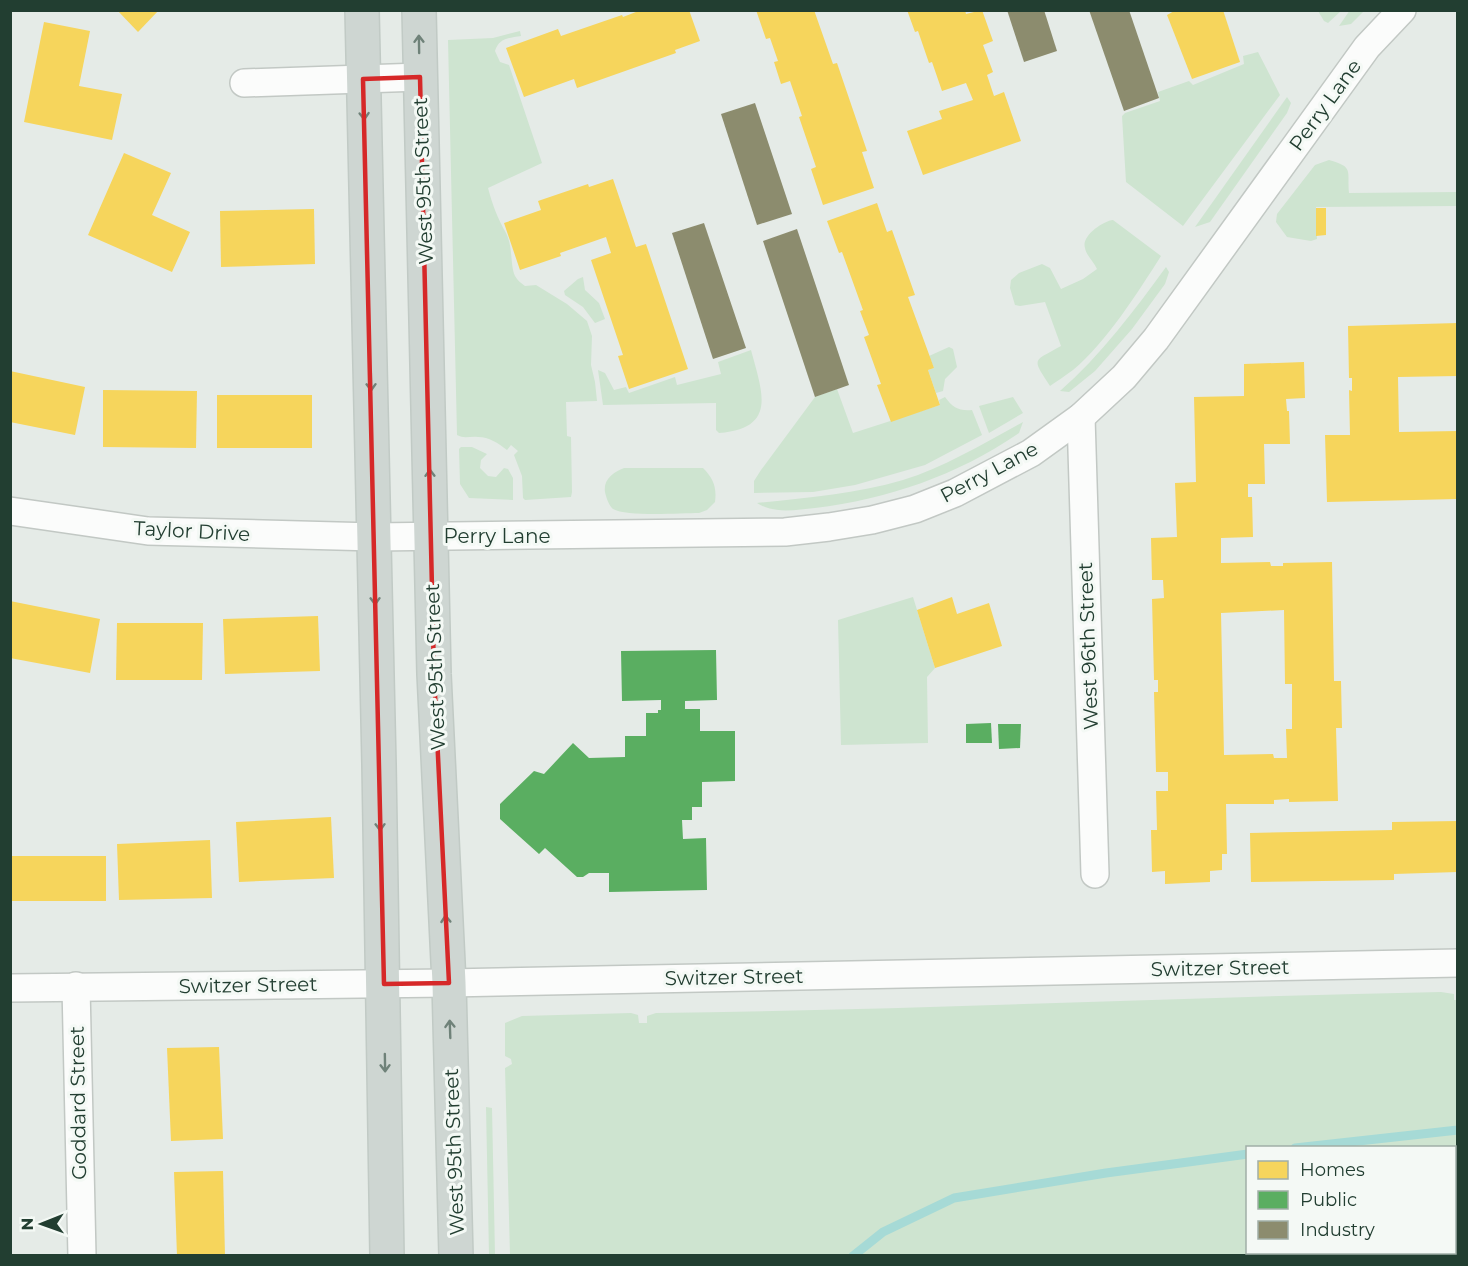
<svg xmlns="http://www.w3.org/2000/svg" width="1468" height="1266" font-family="Montserrat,sans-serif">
<rect width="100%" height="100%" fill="#e5ebe7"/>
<g fill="#cee4d0" fill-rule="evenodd">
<polygon points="1350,10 1364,11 1351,24 1339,26"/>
<polygon points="1318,11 1341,11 1328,23 1324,21"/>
<path d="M 520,31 L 521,36 C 509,38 499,38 495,51 L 500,62 L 509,65 L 542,163 L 488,188 C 493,206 497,217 506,233 C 513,246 510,265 515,276 C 517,280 521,283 525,286 L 536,285 L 567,304 L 587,321 L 592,336 L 591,365 L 595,382 L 597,401 L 566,402 L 567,436 L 571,437 L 572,492 L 571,497 L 525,500 L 523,498 L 522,476 L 514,455 L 518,451 L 511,445 L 507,450 C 498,443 489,437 478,437 C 470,436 464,439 457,435 L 448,40 L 493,38 Z"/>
<polygon points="1258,52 1280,95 1183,226 1126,182 1122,116 1125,113 1160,101 1158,92 1189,81 1193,85 1244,64 1243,56"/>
<polygon points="1287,97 1291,103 1287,113 1210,222 1195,227"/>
<path d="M 1329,160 C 1354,167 1347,170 1349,193 L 1457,192 L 1457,206 L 1316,207 L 1317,239 L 1311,241 L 1287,237 L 1276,222 L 1277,214 L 1315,165 Z"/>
<path d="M 1113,220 L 1161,256 C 1138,292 1106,343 1073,370 C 1065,376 1057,381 1050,386 C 1031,357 1033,362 1061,346 L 1045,302 L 1020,306 L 1015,305 L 1010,288 L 1011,280 L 1019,273 L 1042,264 L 1050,268 L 1061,289 L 1083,279 L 1097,269 C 1094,262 1086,255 1085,248 C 1081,236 1103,221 1113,220 Z"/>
<path d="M 1166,267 L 1169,272 L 1165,284 L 1132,329 L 1095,371 L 1069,392 L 1060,391 C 1101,355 1134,311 1166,267 Z"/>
<polygon points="583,277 585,290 599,303 605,319 595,323 583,307 565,295 564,291 578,279"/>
<polygon points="949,347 953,349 957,367 945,379 943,391 936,393 928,370 934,368 929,356"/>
<path d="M 751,350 C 762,392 778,428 719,433 L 716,430 L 716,403 L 603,405 L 598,370 L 605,373 L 614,390 L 626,387 L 629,393 L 675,377 L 677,385 L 721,374 L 718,362 Z"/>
<path d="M 837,389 L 853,433 L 940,405 L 939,400 L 945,397 C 953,408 959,411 972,410 L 982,435 L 925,465 L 855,485 L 813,492 L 754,493 L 754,481 L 761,470 L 815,397 Z"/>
<polygon points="1013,397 1023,413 989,433 979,406"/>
<path d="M 1023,422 L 1019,433 C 958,475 888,499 815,508 C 796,510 773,514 757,503 C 806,498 855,494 903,480 C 945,467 984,443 1023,422 Z"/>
<polygon points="461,447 472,447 487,454 481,460 480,468 488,476 496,477 504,468 508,469 513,478 513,500 469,498 460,484 459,449"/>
<path d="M 624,468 L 703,468 C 713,478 717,487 715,502 L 707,510 L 699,513 C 682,513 626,517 613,509 C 609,506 606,497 605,492 C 603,479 614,472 624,468 Z"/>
<polygon points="913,597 935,668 927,677 928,743 841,745 838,620"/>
<path d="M 1441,992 L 1454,994 L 1454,1000 L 1457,1000 L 1457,1255 L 510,1255 L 505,1068 L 512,1064 L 511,1059 L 505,1056 L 505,1023 L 522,1016 L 631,1013 L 638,1015 L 639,1023 L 647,1023 L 647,1016 L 656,1013 C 918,1010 1179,997 1441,992 ZM 1248,1148 L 1454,1148 L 1454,1252 L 1248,1252 Z"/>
<polygon points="486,1107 492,1108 495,1255 489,1255"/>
</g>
<g fill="#f6d55c" fill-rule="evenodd">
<polygon points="117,10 159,10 138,32"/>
<polygon points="641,10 689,10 700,41 675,50 676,53 577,88 574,79 524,97 506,48 558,29 561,36 622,15 623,17"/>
<polygon points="756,10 814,10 833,64 837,63 867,151 862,152 874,188 823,205 811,169 816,167 799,117 802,116 790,81 781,84 774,62 778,61 770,38 766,39"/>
<polygon points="907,10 965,10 966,14 982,10 993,41 983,45 993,72 987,75 994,96 1004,92 1021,141 923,175 907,131 942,119 939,111 973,100 966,83 942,91 932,62 929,63 918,31 915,32"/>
<polygon points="1176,10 1223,10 1240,62 1192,79 1167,15"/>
<polygon points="44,22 90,31 79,86 122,94 112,140 24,122"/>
<polygon points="124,153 171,173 152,215 190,232 172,272 88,235"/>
<polygon points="613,179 636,247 646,244 688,369 629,389 618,356 623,355 591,260 611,253 606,237 560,253 561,256 520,270 504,223 541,210 538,201 588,184 589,187"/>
<polygon points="877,203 887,232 892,230 915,295 908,297 934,368 928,370 940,405 891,422 877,385 881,384 864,337 869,335 860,311 863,310 842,252 839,253 827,221"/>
<polygon points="1316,208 1326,208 1326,235 1316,236"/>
<polygon points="314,209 315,264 221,267 220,211"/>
<polygon points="1458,323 1458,376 1398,377 1399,432 1458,431 1458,499 1327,502 1325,435 1350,435 1349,390 1352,391 1352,378 1349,378 1348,326"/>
<path d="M 1304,362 L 1305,398 L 1286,399 L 1287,411 L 1289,411 L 1290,444 L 1264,444 L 1265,484 L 1248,484 L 1248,497 L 1252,497 L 1253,537 L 1221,538 L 1221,563 L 1270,562 L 1271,566 L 1283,566 L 1283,563 L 1332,562 L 1334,681 L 1341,681 L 1342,728 L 1336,728 L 1338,801 L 1289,802 L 1289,799 L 1274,800 L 1274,804 L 1226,804 L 1227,854 L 1222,854 L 1222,870 L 1210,871 L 1210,882 L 1165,884 L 1165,871 L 1152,872 L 1151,830 L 1157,830 L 1156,791 L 1168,791 L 1168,772 L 1156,772 L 1154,692 L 1158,692 L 1158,680 L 1154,680 L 1152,599 L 1164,598 L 1163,580 L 1152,580 L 1151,538 L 1177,537 L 1175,483 L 1196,482 L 1194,397 L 1244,396 L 1244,364 ZM 1284,610 L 1285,684 L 1292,684 L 1292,729 L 1286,729 L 1287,758 L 1274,758 L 1273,754 L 1224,755 L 1221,613 Z"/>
<polygon points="10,371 85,387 75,435 10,422"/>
<polygon points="103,390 197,391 196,448 103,447"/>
<rect x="217" y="395" width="95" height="53"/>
<polygon points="952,597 957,614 989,603 1002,646 935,668 917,610"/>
<polygon points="10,601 100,619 90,673 10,658"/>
<polygon points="318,616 320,671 225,674 223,619"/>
<polygon points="117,623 203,623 202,680 116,680"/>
<polygon points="331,817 334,878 239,882 236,822"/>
<polygon points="1458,821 1458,872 1394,874 1394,880 1251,882 1250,833 1392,830 1392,822"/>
<polygon points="210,840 212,898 119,900 117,844"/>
<rect x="12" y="856" width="94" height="45"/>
<polygon points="219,1047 223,1139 171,1141 167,1048"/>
<polygon points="223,1171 225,1256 177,1256 174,1172"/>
</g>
<g fill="#5aae61">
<polygon points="716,650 717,700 685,701 685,709 700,709 700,731 735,731 735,781 702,782 702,807 692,807 692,820 682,820 683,839 706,838 707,890 609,892 609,873 589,873 583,877 577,877 545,848 539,854 500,819 500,804 534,771 544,774 573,743 589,758 625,757 625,736 646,736 646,713 658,713 658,710 661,710 661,700 622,701 621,651"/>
<polygon points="991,723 992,743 966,743 966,724"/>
<polygon points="998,724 1021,724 1020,748 999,749"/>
</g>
<g fill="#8c8c6e">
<polygon points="1007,10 1044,10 1057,51 1024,62"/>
<polygon points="1089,10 1129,10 1159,98 1124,111"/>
<polygon points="755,103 792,214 757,225 721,114"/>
<polygon points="704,223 746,348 713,359 672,233"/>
<polygon points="797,229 849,385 815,397 763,241"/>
</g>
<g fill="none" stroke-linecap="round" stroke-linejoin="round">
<g stroke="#a6dad6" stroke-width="9">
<polyline points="1295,1148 1458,1130"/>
<polyline points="853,1256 883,1232 954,1198 1106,1173 1248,1154"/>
</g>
<g stroke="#c2c8c4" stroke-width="30">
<g id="street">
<polyline points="244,83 420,77"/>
<polyline points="1081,417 1095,874"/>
<polyline points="10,511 148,531 374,537 785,532 829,527 872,520 915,509 955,493 1031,453 1081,417 1124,377 1156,339 1367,47 1402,10"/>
<polyline points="76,986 82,1256"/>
<polyline points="10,988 449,983 1458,963"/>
</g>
</g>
<g stroke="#c1cac5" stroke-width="36">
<g id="primary">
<polyline points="362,10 379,764 387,1256"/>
<polyline points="419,10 434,674 449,983 456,1256"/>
</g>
</g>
<use href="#street" stroke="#fbfcfb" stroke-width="27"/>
<use href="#primary" stroke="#ced6d2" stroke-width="33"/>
</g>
<defs><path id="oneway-shaft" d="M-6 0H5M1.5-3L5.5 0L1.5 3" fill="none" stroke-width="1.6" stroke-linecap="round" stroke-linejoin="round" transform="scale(1.5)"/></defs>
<g stroke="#6f8279">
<use href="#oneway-shaft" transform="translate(419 44) rotate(-91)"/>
<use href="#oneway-shaft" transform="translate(364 111) rotate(88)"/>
<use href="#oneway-shaft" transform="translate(371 382) rotate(89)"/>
<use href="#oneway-shaft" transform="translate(430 478) rotate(-91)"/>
<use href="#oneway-shaft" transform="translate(375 596) rotate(89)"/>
<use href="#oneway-shaft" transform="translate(380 822) rotate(89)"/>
<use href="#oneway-shaft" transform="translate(446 924) rotate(-93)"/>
<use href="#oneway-shaft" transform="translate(450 1029) rotate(-92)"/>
<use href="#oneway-shaft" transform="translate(385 1063) rotate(89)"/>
</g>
<path fill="none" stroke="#d62828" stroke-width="4.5" stroke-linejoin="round" d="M 420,77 L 434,674 L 449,983 L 384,984 L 363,79 Z"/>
<g text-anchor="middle" stroke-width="6" stroke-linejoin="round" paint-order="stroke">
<g font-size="20" fill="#223e31" stroke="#f4f9f5">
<text transform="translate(1325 105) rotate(-54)" y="7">Perry Lane</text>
<text transform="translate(423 181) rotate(-92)" y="7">West 95th Street</text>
<text transform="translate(989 472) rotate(-28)" y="7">Perry Lane</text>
<text transform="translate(192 531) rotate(3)" y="7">Taylor Drive</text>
<text x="497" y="543">Perry Lane</text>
<text transform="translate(1088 646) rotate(-92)" y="7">West 96th Street</text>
<text transform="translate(435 667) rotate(-92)" y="7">West 95th Street</text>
<text transform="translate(1220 968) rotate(-1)" y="7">Switzer Street</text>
<text transform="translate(734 977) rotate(-1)" y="7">Switzer Street</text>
<text transform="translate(248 985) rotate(-1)" y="7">Switzer Street</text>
<text transform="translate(78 1103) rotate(-91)" y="7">Goddard Street</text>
<text transform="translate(454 1152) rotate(-92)" y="7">West 95th Street</text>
</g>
</g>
<rect width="1468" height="1266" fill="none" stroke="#223e31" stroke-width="24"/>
<rect x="1246" y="1146" width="210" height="108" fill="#f4f9f5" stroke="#a0aea7" stroke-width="1.5"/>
<rect x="1258" y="1161" width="30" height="18" fill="#f6d55c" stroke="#a0aea7" stroke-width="1.5"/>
<text x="1300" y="1176" font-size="18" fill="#223e31">Homes</text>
<rect x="1258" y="1191" width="30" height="18" fill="#5aae61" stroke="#a0aea7" stroke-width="1.5"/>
<text x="1300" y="1206" font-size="18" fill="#223e31">Public</text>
<rect x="1258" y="1221" width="30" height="18" fill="#8c8c6e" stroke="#a0aea7" stroke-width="1.5"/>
<text x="1300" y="1236" font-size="18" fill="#223e31">Industry</text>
<g transform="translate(42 1224) rotate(269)" stroke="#f4f9f5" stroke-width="4.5" paint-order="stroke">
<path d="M0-4.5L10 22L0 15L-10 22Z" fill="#223e31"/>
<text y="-9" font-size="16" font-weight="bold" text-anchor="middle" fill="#223e31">N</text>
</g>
</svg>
